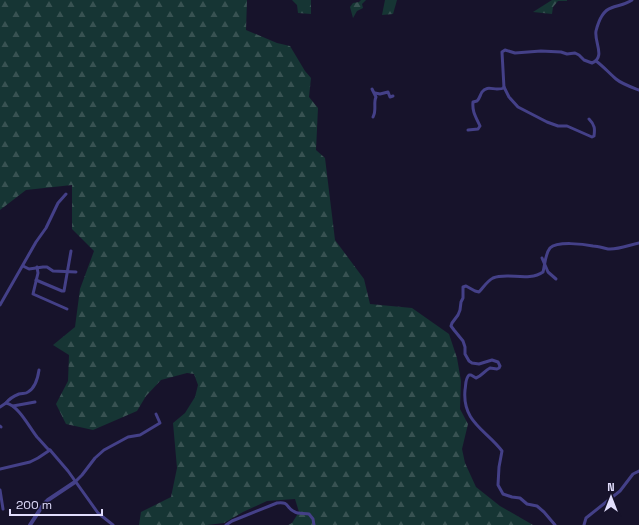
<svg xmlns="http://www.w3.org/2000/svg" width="639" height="525" font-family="'Space Grotesk',sans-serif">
<defs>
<pattern id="forest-firs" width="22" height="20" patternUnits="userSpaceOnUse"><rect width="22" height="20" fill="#163534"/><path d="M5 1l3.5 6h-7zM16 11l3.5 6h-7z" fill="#385252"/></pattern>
</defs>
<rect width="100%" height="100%" fill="#17132b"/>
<g fill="url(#forest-firs)">
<polygon points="0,0 247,0 246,30 277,43 290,46 305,71 311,78 309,97 318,108 316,150 325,158 335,240 364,279 370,304 412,308 449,334 457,358 461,381 460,409 468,424 462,449 465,463 476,487 500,506 533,525 288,525 292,523 299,512 295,499 267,501 243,512 224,523 207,525 139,525 141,512 171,497 177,468 173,423 185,413 195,397 198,385 194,374 187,373 161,380 146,396 137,411 93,430 66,424 56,404 68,381 69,355 53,345 75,327 80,289 94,251 72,229 72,185 26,190 0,210"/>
<polygon points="292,0 311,0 311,14 298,13 297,5"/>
<polygon points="361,0 366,0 362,4 363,8 357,11 353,18 350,7 353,3 359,2"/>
<polygon points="385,0 397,0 393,14 382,15"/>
<polygon points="552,0 567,0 567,1 558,1 553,7 552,14 533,12"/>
</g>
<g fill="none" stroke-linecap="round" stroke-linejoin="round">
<g stroke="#444088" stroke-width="3">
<path d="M 596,61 C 603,66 609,73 616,79 C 622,84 631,87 639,90"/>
<path d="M 504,87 L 509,97 L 518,107 L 547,122 L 558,126 L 567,126 L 592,137 L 594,136 C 595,129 595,125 589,119"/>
<path d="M 372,89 L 376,97 C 373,103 377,110 373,117"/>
<polyline points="375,93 380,94 388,92 390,97 393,96"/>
<path d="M 468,130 L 478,129 L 480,126 C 476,117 472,112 473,102 L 477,101 C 480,98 480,95 482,92 C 486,86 492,89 497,89 C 500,89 502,89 504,88 L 502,52 L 505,50 L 515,53 L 541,51 L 561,52 L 567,54 L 575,53 L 579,55 L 584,60 L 592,63 C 606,57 594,42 596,31 C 598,23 602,11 611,8 C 618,5 625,5 632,0"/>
<polyline points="542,258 548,272 556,279"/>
<polyline points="23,266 29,269 43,267 47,267 53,271 76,272"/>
<polyline points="37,267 38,273 33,294 67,309"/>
<polyline points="36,280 62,291 64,291 71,251"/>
<polyline points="0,305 36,242 46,228 58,203 66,194"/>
<path d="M 6,403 C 9,399 14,396 19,394 C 22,393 26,394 28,392 C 35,388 38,377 39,370"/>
<polyline points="13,406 35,402"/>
<path d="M 0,407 L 6,403 C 19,406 29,427 37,437 C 41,441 44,445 48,449 L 50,450 L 68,471 L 98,513 L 113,525"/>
<polyline points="0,426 1,427"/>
<polyline points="0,469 30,462 38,458 50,450"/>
<polyline points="75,482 82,475 95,458 104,450 128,437 140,435 160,423 156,414"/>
<polyline points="0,490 3,509"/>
<path d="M 226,525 L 232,521 L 277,503 C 290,501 286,509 295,512 C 298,514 305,513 309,514 L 313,519 L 314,525"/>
<path d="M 555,525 L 544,512 L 537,506 L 527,504 L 520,498 L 512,497 L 503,494 L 498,485 L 499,467 L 502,451 C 486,430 462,422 465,390 C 466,385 465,379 469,375 L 471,375 L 476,378 C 483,375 484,371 490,368 L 497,369 L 499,368 L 500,366 L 498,362 L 492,360 L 479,364 L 472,363 L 469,361 L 465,354 L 465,347 L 463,341 L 454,330 L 451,326 L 452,323 L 458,315 L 460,310 L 461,302 L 463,298 L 463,287 L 466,286 L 475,291 L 479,292 C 483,288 487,281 493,278 C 507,272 529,282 543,272 C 545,265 545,254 550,248 C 557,241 584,244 593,246 C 598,246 603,248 608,249 C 618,250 629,245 639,243"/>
<polyline points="584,525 586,518 620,491 633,474 639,471"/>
</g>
<polyline stroke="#444088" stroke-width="4" points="30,525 43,505 48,500 75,482"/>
</g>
<g transform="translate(611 497)" stroke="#17132b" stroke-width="3" paint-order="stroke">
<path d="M0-3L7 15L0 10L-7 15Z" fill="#e2defd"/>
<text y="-6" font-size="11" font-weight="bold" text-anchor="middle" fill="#e2defd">N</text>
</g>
<path d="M10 509v6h92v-6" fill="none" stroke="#e2defd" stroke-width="2"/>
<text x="16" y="509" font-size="12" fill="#e2defd" stroke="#17132b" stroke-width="3" paint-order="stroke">200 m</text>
</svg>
